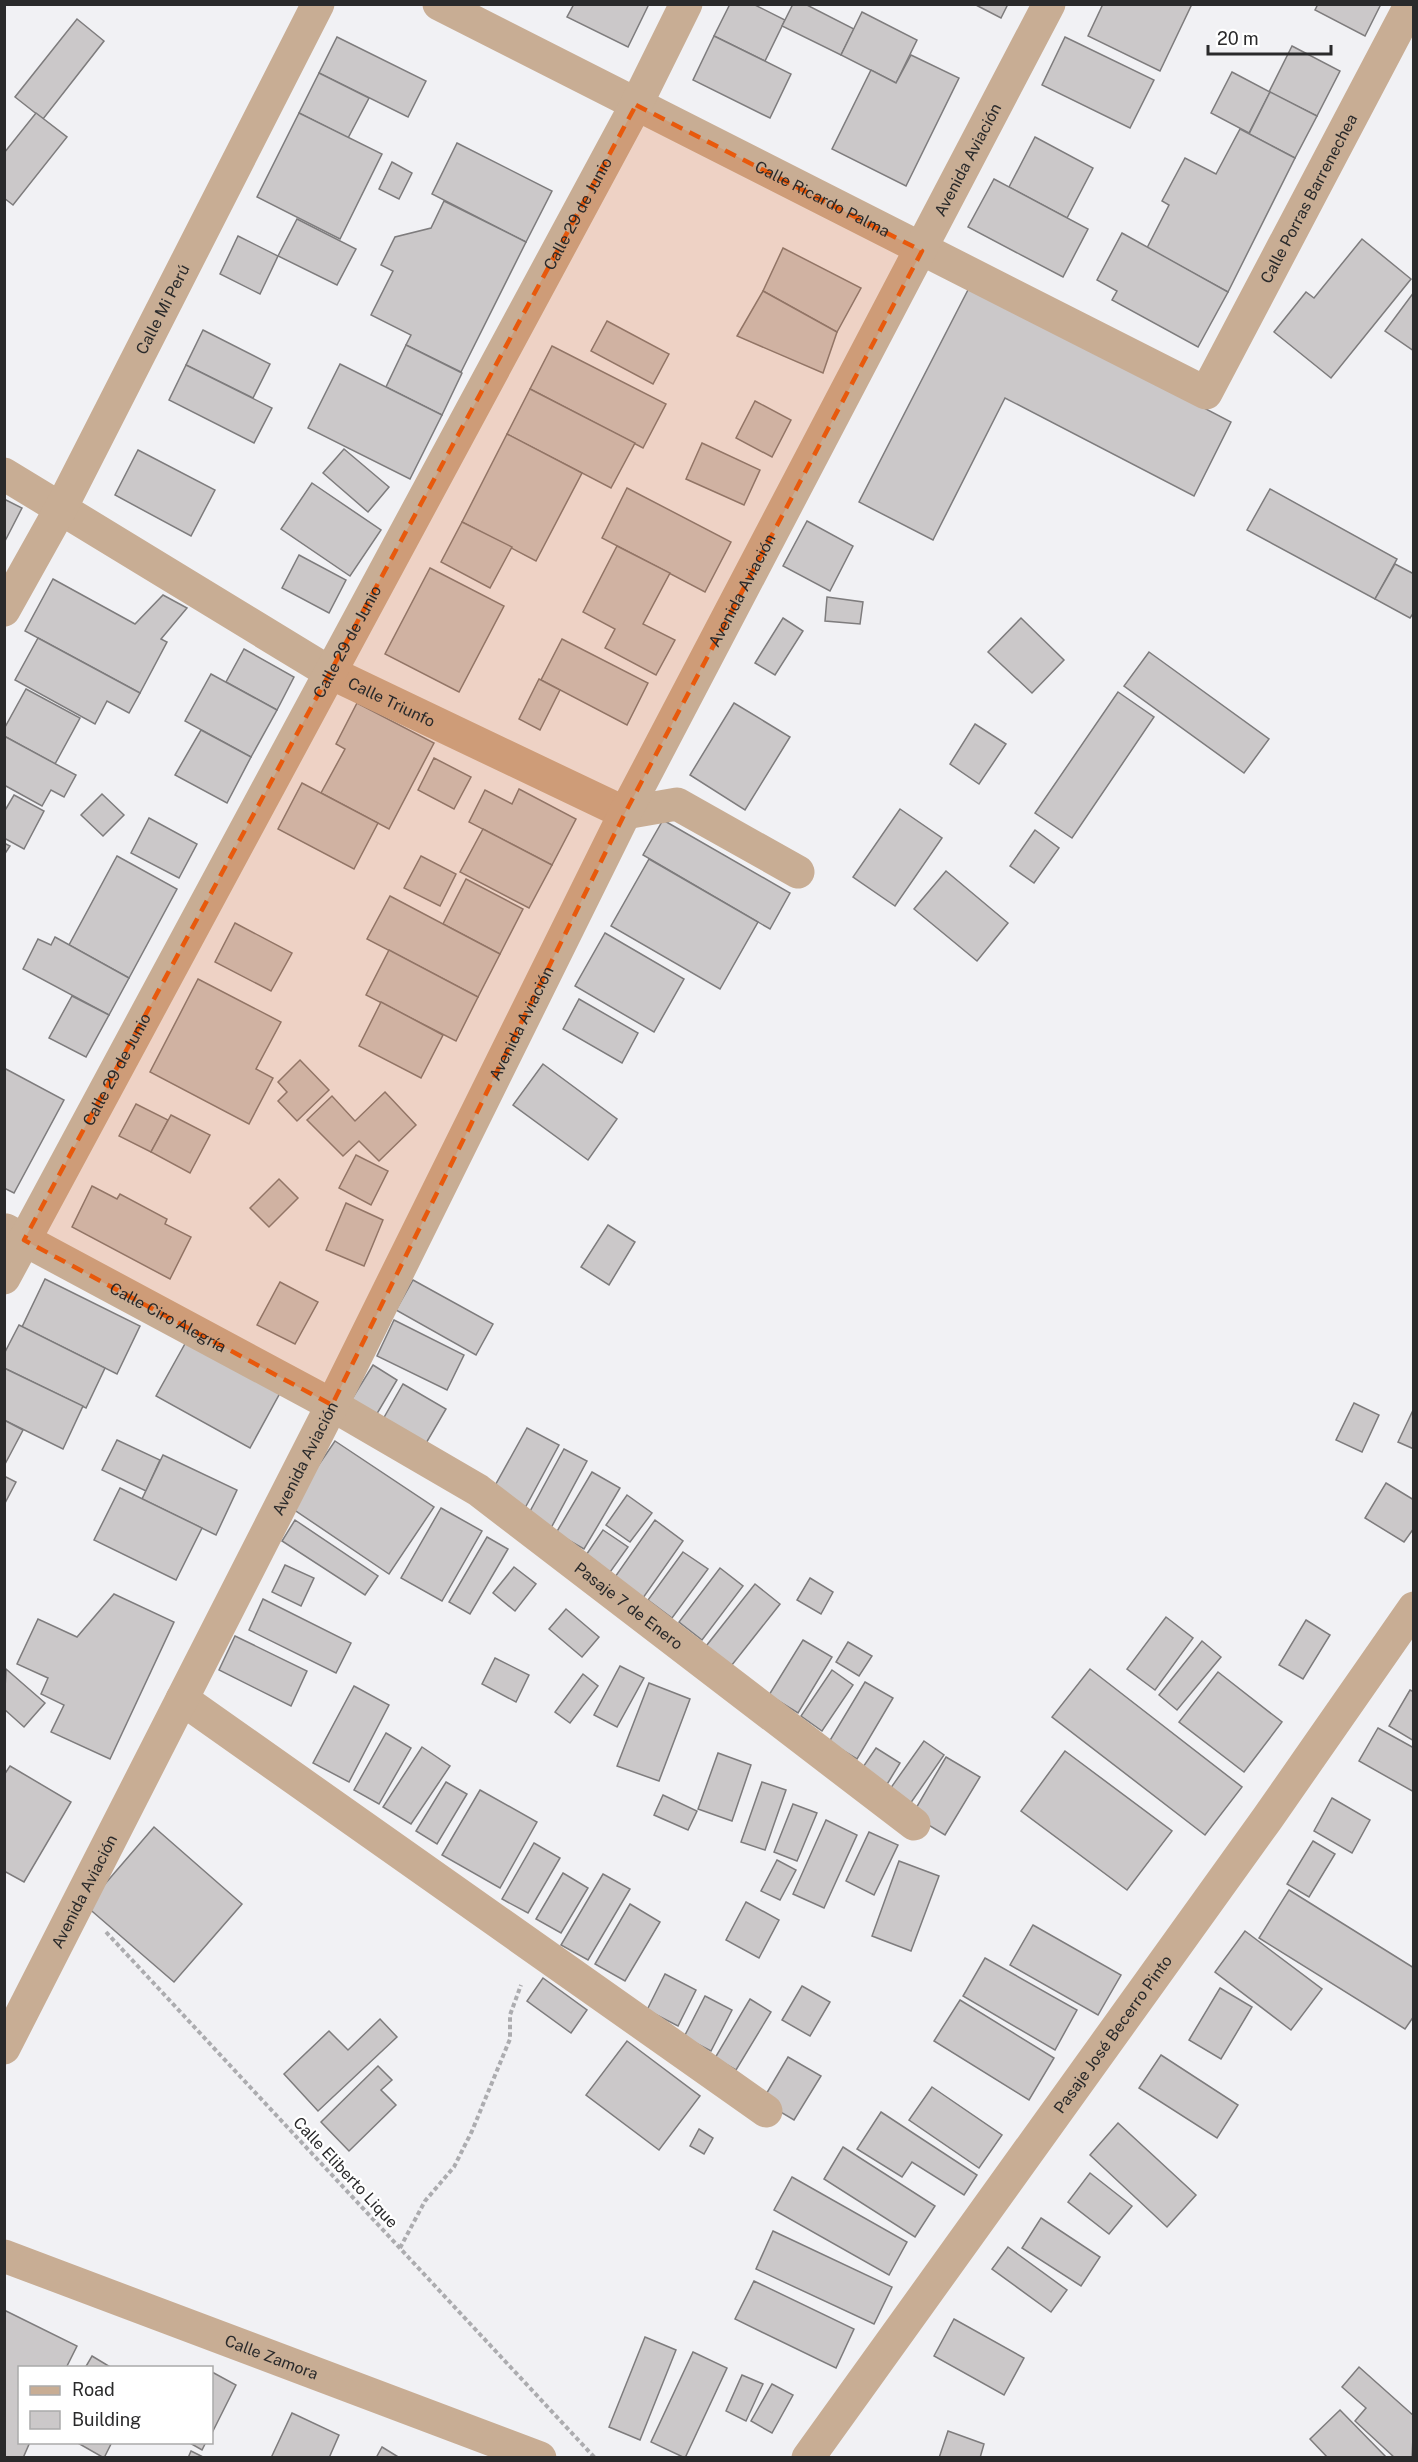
<svg xmlns="http://www.w3.org/2000/svg" width="1418" height="2462" font-family="'Public Sans',sans-serif">
<rect width="100%" height="100%" fill="#f1f1f4"/>
<g fill="#cbc8c9" stroke="#7e7c7d" stroke-width="1.5">
<polygon points="574,4 649,4 628,47 567,17"/>
<polygon points="730,4 753,4 785,20 765,61 714,36"/>
<polygon points="793,4 805,4 854,29 841,55 782,26"/>
<polygon points="974,4 1008,4 1001,18"/>
<polygon points="1103,4 1192,4 1160,71 1088,36"/>
<polygon points="1318,4 1381,4 1365,36 1315,10"/>
<polygon points="862,12 917,40 896,83 841,55"/>
<polygon points="77,19 104,41 43,119 15,97"/>
<polygon points="714,36 791,74 770,118 693,80"/>
<polygon points="337,37 426,81 408,117 319,73"/>
<polygon points="1065,37 1154,80 1130,128 1042,85"/>
<polygon points="1292,46 1340,71 1317,116 1269,92"/>
<polygon points="911,55 959,78 906,186 832,149 871,70 896,83"/>
<polygon points="1232,72 1270,92 1249,133 1211,113"/>
<polygon points="319,73 369,98 348,138 299,113"/>
<polygon points="1270,92 1317,116 1295,158 1249,134"/>
<polygon points="36,113 67,137 13,205 4,198 4,153"/>
<polygon points="299,113 382,154 340,239 257,197"/>
<polygon points="1240,129 1295,158 1228,292 1147,248 1169,205 1162,201 1185,158 1216,174"/>
<polygon points="1035,137 1093,168 1067,218 1009,187"/>
<polygon points="457,143 552,191 526,242 432,194"/>
<polygon points="392,162 412,173 399,199 379,189"/>
<polygon points="994,179 1088,229 1063,277 968,227"/>
<polygon points="444,201 526,242 461,372 406,345 411,335 371,315 393,271 381,265 395,237 431,228"/>
<polygon points="297,219 356,249 337,285 278,256"/>
<polygon points="1122,233 1228,292 1198,347 1112,300 1117,291 1097,280"/>
<polygon points="238,236 278,256 260,294 220,274"/>
<polygon points="1362,239 1411,279 1331,378 1274,332 1306,292 1314,298"/>
<polygon points="783,248 861,288 837,332 763,291"/>
<polygon points="970,286 1231,422 1194,496 1005,398 933,540 859,502"/>
<polygon points="763,291 837,332 823,373 737,336"/>
<polygon points="1414,292 1414,351 1385,331"/>
<polygon points="607,321 669,354 653,384 591,351"/>
<polygon points="203,330 270,364 253,398 186,365"/>
<polygon points="406,345 462,373 442,415 386,387"/>
<polygon points="552,346 666,404 643,448 530,389"/>
<polygon points="340,364 442,415 410,479 308,428"/>
<polygon points="186,365 272,408 254,443 169,400"/>
<polygon points="530,389 635,443 611,488 507,434"/>
<polygon points="755,401 791,420 772,457 736,438"/>
<polygon points="507,434 582,473 536,561 462,522"/>
<polygon points="702,443 760,470 744,505 686,479"/>
<polygon points="344,449 389,487 368,512 323,473"/>
<polygon points="138,450 215,490 191,536 115,495"/>
<polygon points="312,483 381,530 350,576 281,529"/>
<polygon points="627,488 731,542 705,592 602,538"/>
<polygon points="1270,489 1397,559 1375,599 1247,530"/>
<polygon points="4,499 22,508 4,543"/>
<polygon points="807,521 853,546 830,591 783,566"/>
<polygon points="462,522 512,547 490,588 441,562"/>
<polygon points="617,546 670,573 643,624 675,640 656,675 605,648 615,629 583,612"/>
<polygon points="299,555 346,580 329,613 282,588"/>
<polygon points="1395,564 1414,574 1414,612 1410,618 1375,599"/>
<polygon points="430,568 504,606 459,692 385,654"/>
<polygon points="53,579 135,624 163,595 187,608 161,639 167,642 140,693 25,631"/>
<polygon points="827,597 863,602 860,624 825,621"/>
<polygon points="783,618 803,631 775,675 755,663"/>
<polygon points="1021,618 1064,660 1032,693 988,652"/>
<polygon points="38,638 140,693 129,713 107,701 95,724 15,680"/>
<polygon points="562,639 648,683 627,725 541,680"/>
<polygon points="244,649 294,677 277,710 226,682"/>
<polygon points="1149,652 1269,739 1244,773 1124,686"/>
<polygon points="211,674 277,710 251,757 185,721"/>
<polygon points="539,679 560,690 540,730 519,719"/>
<polygon points="26,689 80,718 55,764 4,736 4,729"/>
<polygon points="1118,692 1154,717 1072,838 1035,813"/>
<polygon points="357,703 434,743 389,829 321,793 345,749 336,744"/>
<polygon points="734,703 790,737 745,810 690,775"/>
<polygon points="975,724 1006,744 979,784 950,764"/>
<polygon points="201,730 251,757 227,803 175,775"/>
<polygon points="4,736 76,775 64,797 51,790 42,806 4,785"/>
<polygon points="434,758 471,777 454,809 418,790"/>
<polygon points="302,783 378,823 354,869 278,829"/>
<polygon points="519,789 576,819 552,865 469,822 485,790 512,804"/>
<polygon points="102,794 124,815 103,836 81,815"/>
<polygon points="14,795 44,811 24,849 4,838 4,812"/>
<polygon points="900,809 942,838 895,906 853,877"/>
<polygon points="149,818 197,844 179,878 131,853"/>
<polygon points="663,820 790,893 770,929 643,855"/>
<polygon points="483,829 552,865 529,908 460,872"/>
<polygon points="1035,830 1059,848 1034,883 1010,866"/>
<polygon points="4,843 10,846 4,855"/>
<polygon points="117,856 177,889 129,978 69,945"/>
<polygon points="421,856 456,874 440,906 404,888"/>
<polygon points="649,859 758,922 720,989 611,926"/>
<polygon points="946,871 1008,923 977,961 914,909"/>
<polygon points="466,879 523,909 500,954 443,924"/>
<polygon points="390,896 500,954 478,997 367,939"/>
<polygon points="235,923 292,953 271,991 215,962"/>
<polygon points="605,933 684,979 654,1032 575,986"/>
<polygon points="55,937 129,978 109,1015 23,969 38,939 51,945"/>
<polygon points="389,950 478,997 456,1041 366,995"/>
<polygon points="198,979 281,1022 256,1069 273,1078 249,1124 150,1072"/>
<polygon points="72,996 109,1015 86,1057 49,1038"/>
<polygon points="579,999 638,1033 622,1063 563,1029"/>
<polygon points="381,1002 443,1035 421,1078 359,1046"/>
<polygon points="300,1060 329,1090 297,1121 278,1101 287,1092 278,1082"/>
<polygon points="543,1064 617,1119 588,1160 513,1105"/>
<polygon points="4,1068 64,1100 14,1193 4,1188"/>
<polygon points="385,1092 416,1125 379,1161 359,1141 343,1156 307,1120 332,1096 355,1121"/>
<polygon points="136,1104 168,1120 151,1152 119,1136"/>
<polygon points="171,1115 210,1135 190,1173 151,1152"/>
<polygon points="356,1155 388,1171 371,1205 339,1188"/>
<polygon points="279,1179 298,1198 269,1227 250,1208"/>
<polygon points="92,1186 117,1199 120,1194 167,1219 165,1224 191,1237 170,1279 72,1227"/>
<polygon points="346,1203 383,1220 364,1266 326,1250"/>
<polygon points="608,1225 635,1242 609,1285 581,1267"/>
<polygon points="45,1279 140,1326 117,1374 22,1327"/>
<polygon points="413,1280 493,1324 476,1355 396,1310"/>
<polygon points="280,1282 318,1302 295,1344 257,1325"/>
<polygon points="394,1320 464,1355 447,1390 377,1356"/>
<polygon points="19,1325 105,1368 86,1408 4,1368 4,1354"/>
<polygon points="186,1342 280,1393 250,1448 156,1396"/>
<polygon points="373,1365 397,1380 375,1417 350,1402"/>
<polygon points="4,1368 83,1406 63,1449 4,1420"/>
<polygon points="403,1384 446,1409 425,1445 382,1421"/>
<polygon points="1354,1403 1379,1415 1362,1452 1336,1440"/>
<polygon points="1414,1408 1414,1449 1398,1442"/>
<polygon points="4,1420 23,1430 4,1466"/>
<polygon points="527,1428 559,1445 525,1508 492,1491"/>
<polygon points="117,1440 160,1460 146,1491 102,1470"/>
<polygon points="335,1441 434,1507 389,1574 290,1507"/>
<polygon points="564,1449 587,1461 551,1528 528,1515"/>
<polygon points="163,1455 237,1490 216,1535 142,1499"/>
<polygon points="592,1472 620,1488 584,1549 556,1533"/>
<polygon points="4,1476 16,1482 4,1505"/>
<polygon points="1386,1483 1414,1500 1414,1528 1404,1542 1365,1518"/>
<polygon points="120,1488 202,1528 176,1580 94,1540"/>
<polygon points="627,1495 652,1513 630,1542 606,1525"/>
<polygon points="441,1508 482,1531 442,1601 401,1578"/>
<polygon points="295,1520 378,1576 365,1595 282,1541"/>
<polygon points="655,1520 683,1541 643,1598 615,1577"/>
<polygon points="603,1530 628,1547 608,1575 584,1558"/>
<polygon points="487,1537 508,1549 470,1614 449,1602"/>
<polygon points="683,1552 708,1569 672,1618 648,1600"/>
<polygon points="285,1565 314,1578 301,1606 272,1592"/>
<polygon points="514,1567 536,1584 515,1611 493,1593"/>
<polygon points="720,1568 743,1586 702,1640 679,1622"/>
<polygon points="810,1578 833,1592 821,1614 797,1600"/>
<polygon points="755,1584 780,1604 728,1670 703,1650"/>
<polygon points="114,1594 174,1622 110,1759 51,1732 64,1705 41,1694 48,1678 17,1664 38,1619 77,1637"/>
<polygon points="263,1599 351,1643 336,1673 249,1630"/>
<polygon points="566,1609 599,1637 582,1657 549,1629"/>
<polygon points="1166,1617 1193,1638 1155,1690 1127,1669"/>
<polygon points="1306,1620 1330,1635 1303,1679 1279,1665"/>
<polygon points="235,1636 307,1671 291,1706 219,1670"/>
<polygon points="803,1640 832,1657 798,1713 769,1695"/>
<polygon points="1202,1641 1221,1657 1177,1710 1159,1695"/>
<polygon points="848,1642 872,1656 859,1676 836,1662"/>
<polygon points="495,1658 529,1675 516,1702 482,1684"/>
<polygon points="620,1666 644,1678 617,1727 594,1715"/>
<polygon points="6,1669 45,1703 24,1727 4,1709"/>
<polygon points="1090,1669 1242,1787 1205,1835 1052,1717"/>
<polygon points="832,1670 853,1685 822,1731 801,1716"/>
<polygon points="1218,1672 1282,1722 1244,1772 1179,1722"/>
<polygon points="583,1674 598,1686 570,1723 555,1712"/>
<polygon points="865,1682 893,1698 857,1759 829,1742"/>
<polygon points="649,1683 690,1699 659,1781 617,1766"/>
<polygon points="354,1686 389,1705 349,1782 313,1763"/>
<polygon points="1410,1690 1414,1692 1414,1741 1389,1726"/>
<polygon points="1378,1728 1414,1748 1414,1792 1359,1761"/>
<polygon points="386,1733 411,1748 379,1804 354,1790"/>
<polygon points="924,1741 944,1755 910,1804 890,1789"/>
<polygon points="422,1747 450,1766 411,1824 383,1807"/>
<polygon points="876,1748 900,1763 886,1786 861,1770"/>
<polygon points="1065,1751 1172,1831 1127,1890 1021,1811"/>
<polygon points="718,1753 751,1765 732,1821 698,1809"/>
<polygon points="946,1757 980,1777 945,1835 912,1815"/>
<polygon points="10,1766 71,1802 24,1882 4,1871 4,1775"/>
<polygon points="446,1782 467,1794 437,1844 416,1831"/>
<polygon points="762,1782 786,1790 765,1850 741,1842"/>
<polygon points="480,1790 537,1822 500,1888 442,1855"/>
<polygon points="663,1795 697,1811 688,1830 654,1815"/>
<polygon points="1332,1798 1370,1820 1352,1853 1314,1831"/>
<polygon points="793,1804 817,1813 797,1861 774,1852"/>
<polygon points="826,1820 857,1835 824,1908 793,1894"/>
<polygon points="154,1827 242,1904 174,1982 86,1906"/>
<polygon points="869,1832 898,1845 874,1895 846,1881"/>
<polygon points="1313,1841 1335,1854 1309,1897 1287,1884"/>
<polygon points="534,1843 560,1858 528,1913 502,1899"/>
<polygon points="777,1860 796,1870 780,1900 761,1891"/>
<polygon points="899,1861 939,1876 911,1951 872,1936"/>
<polygon points="563,1873 588,1888 561,1933 536,1919"/>
<polygon points="603,1874 630,1889 588,1960 561,1945"/>
<polygon points="1289,1890 1414,1968 1414,2016 1405,2029 1259,1938"/>
<polygon points="746,1902 779,1920 759,1958 726,1940"/>
<polygon points="630,1904 660,1922 625,1981 595,1964"/>
<polygon points="1033,1925 1121,1975 1098,2015 1010,1965"/>
<polygon points="1245,1931 1322,1989 1291,2030 1215,1972"/>
<polygon points="985,1958 1077,2010 1055,2050 963,1996"/>
<polygon points="665,1974 696,1990 678,2026 647,2010"/>
<polygon points="543,1978 587,2010 571,2033 527,2001"/>
<polygon points="802,1986 830,2002 810,2036 782,2020"/>
<polygon points="1220,1988 1252,2007 1221,2059 1189,2040"/>
<polygon points="705,1996 732,2010 711,2051 684,2037"/>
<polygon points="750,1999 771,2012 736,2070 715,2058"/>
<polygon points="960,2000 1054,2058 1029,2100 934,2041"/>
<polygon points="380,2019 397,2037 318,2111 284,2074 329,2031 348,2050"/>
<polygon points="627,2041 700,2096 659,2150 586,2095"/>
<polygon points="1161,2055 1238,2105 1217,2138 1139,2088"/>
<polygon points="788,2057 821,2076 794,2120 762,2101"/>
<polygon points="378,2066 392,2080 381,2090 396,2105 349,2151 321,2122"/>
<polygon points="932,2087 1002,2135 979,2168 909,2120"/>
<polygon points="881,2112 977,2175 964,2195 912,2162 902,2177 857,2149"/>
<polygon points="1118,2123 1196,2195 1167,2227 1090,2155"/>
<polygon points="699,2129 713,2138 704,2154 690,2146"/>
<polygon points="843,2147 935,2206 915,2237 824,2179"/>
<polygon points="1090,2173 1132,2206 1109,2234 1068,2202"/>
<polygon points="792,2177 907,2242 889,2275 774,2210"/>
<polygon points="1041,2218 1100,2257 1081,2286 1022,2248"/>
<polygon points="773,2231 892,2287 874,2324 756,2269"/>
<polygon points="1008,2247 1067,2290 1051,2312 992,2269"/>
<polygon points="754,2281 854,2329 836,2368 735,2319"/>
<polygon points="4,2310 77,2346 66,2368 20,2368 20,2442 30,2442 23,2458 4,2458"/>
<polygon points="954,2319 1024,2358 1004,2395 934,2356"/>
<polygon points="645,2337 676,2350 640,2440 609,2427"/>
<polygon points="693,2352 727,2368 685,2458 651,2442"/>
<polygon points="92,2356 112,2368 85,2368"/>
<polygon points="1359,2367 1414,2416 1412,2458 1395,2458 1355,2421 1366,2408 1342,2387"/>
<polygon points="212,2372 236,2385 212,2433"/>
<polygon points="742,2375 763,2384 746,2421 726,2411"/>
<polygon points="772,2384 793,2395 772,2433 751,2421"/>
<polygon points="1340,2410 1387,2458 1328,2458 1310,2439"/>
<polygon points="292,2413 339,2435 329,2458 271,2458"/>
<polygon points="948,2431 984,2444 980,2458 939,2458"/>
<polygon points="76,2442 112,2442 104,2458"/>
<polygon points="188,2442 206,2442 202,2450"/>
<polygon points="382,2447 400,2458 376,2458"/>
<polygon points="191,2451 205,2458 188,2458"/>
</g>
<g fill="none" stroke-linecap="round" stroke-linejoin="round">
<g stroke="#acacaf" stroke-width="4" stroke-dasharray="4.5 3" stroke-linecap="butt">
<polyline points="106,1932 595,2458"/>
<polyline points="400,2248 425,2201 454,2167 472,2131 510,2039 510,2015 521,1985"/>
</g>
<g stroke="#c8ad94" stroke-width="33">
<path id="s1" d="M 439,4 L 1206,393 L 1411,4"/>
<path id="s2" d="M 4,474 L 329,672 L 625,813 L 677,804 L 798,872"/>
<path id="s3" d="M 4,610 L 61,508 L 318,4"/>
<path id="s4" d="M 6,1230 L 332,1405 L 478,1490 L 914,1824"/>
<path id="s5" d="M 4,1278 L 636,105 L 686,4"/>
<polyline points="182,1699 766,2111"/>
<path id="s6" d="M 4,2048 L 332,1405 L 625,813 L 1049,4"/>
<path id="s7" d="M 808,2458 L 1267,1819 L 1414,1608"/>
</g>
<path stroke="#c8ad94" stroke-width="33" id="s8" d="M 4,2256 L 540,2458"/>
</g>
<path fill="#e8590c" fill-opacity="0.2" stroke="#e8590c" stroke-width="4.5" stroke-dasharray="12 8" stroke-linejoin="round" d="M 636,105 L 922,251 L 625,813 L 332,1405 L 24,1240 Z"/>
<g text-anchor="middle" stroke-width="4.5" stroke-linejoin="round" paint-order="stroke">
<g font-size="16" fill="#2a2a2b" stroke="#fff">
<text dy="6" stroke="none"><textPath href="#s6" startOffset="2120">Avenida Aviación</textPath></text>
<text dy="6" stroke="none"><textPath href="#s1" startOffset="1080">Calle Porras Barrenechea</textPath></text>
<text dy="6" stroke="none"><textPath href="#s1" startOffset="430">Calle Ricardo Palma</textPath></text>
<text dy="6" stroke="none"><textPath href="#s5" startOffset="1209">Calle 29 de Junio</textPath></text>
<text dy="6" stroke="none"><textPath href="#s3" startOffset="340">Calle Mi Perú</textPath></text>
<text dy="6" stroke="none"><textPath href="#s6" startOffset="1634">Avenida Aviación</textPath></text>
<text dy="6" stroke="none"><textPath href="#s5" startOffset="723">Calle 29 de Junio</textPath></text>
<text dy="6" stroke="none"><textPath href="#s2" startOffset="450">Calle Triunfo</textPath></text>
<text dy="6" stroke="none"><textPath href="#s6" startOffset="1148">Avenida Aviación</textPath></text>
<text dy="6" stroke="none"><textPath href="#s5" startOffset="237">Calle 29 de Junio</textPath></text>
<text dy="6" stroke="none"><textPath href="#s4" startOffset="184">Calle Ciro Alegría</textPath></text>
<text dy="6" stroke="none"><textPath href="#s6" startOffset="662">Avenida Aviación</textPath></text>
<text dy="6" stroke="none"><textPath href="#s4" startOffset="729">Pasaje 7 de Enero</textPath></text>
<text dy="6" stroke="none"><textPath href="#s6" startOffset="176">Avenida Aviación</textPath></text>
<text dy="6" stroke="none"><textPath href="#s7" startOffset="522">Pasaje José Becerro Pinto</textPath></text>
<text transform="translate(346 2172) rotate(47)" y="6">Calle Eliberto Lique</text>
<text dy="6" stroke="none"><textPath href="#s8" startOffset="286">Calle Zamora</textPath></text>
</g>
</g>
<rect width="1418" height="2462" fill="none" stroke="#2a2a2b" stroke-width="12"/>
<rect x="18" y="2366" width="195" height="78" fill="#ffffff" stroke="#aaaaaa" stroke-width="1.5"/>
<rect x="30" y="2386" width="30" height="9" fill="#c8ad94" stroke="#aaaaaa" stroke-width="1.5"/>
<text x="72" y="2396" font-size="18" fill="#2a2a2b">Road</text>
<rect x="30" y="2411" width="30" height="18" fill="#cbc8c9" stroke="#aaaaaa" stroke-width="1.5"/>
<text x="72" y="2426" font-size="18" fill="#2a2a2b">Building</text>
<path d="M1208 45v9h123v-9" fill="none" stroke="#2a2a2b" stroke-width="3"/>
<text x="1217" y="45" font-size="18" fill="#2a2a2b" stroke="#ffffff" stroke-width="4.5" paint-order="stroke">20 m</text>
</svg>
